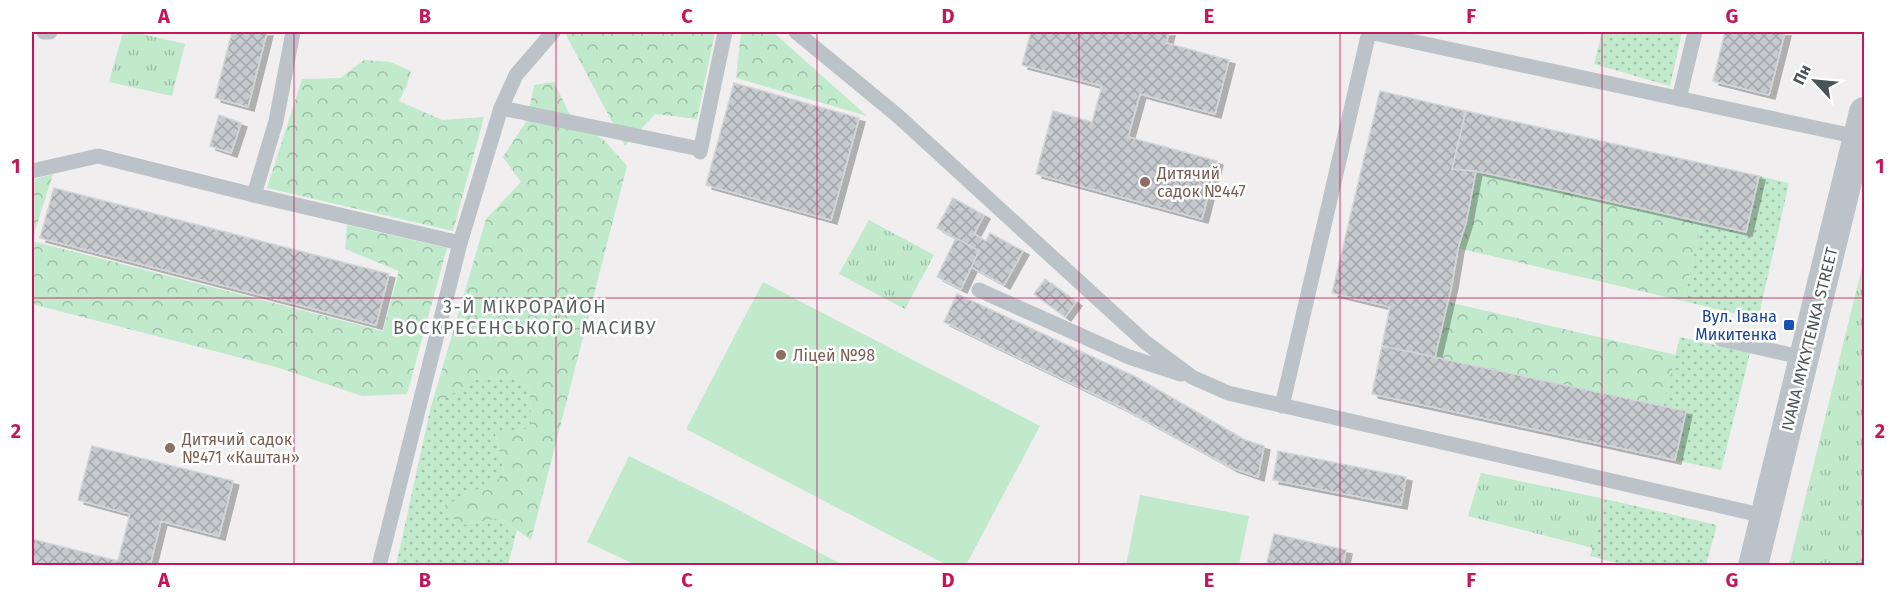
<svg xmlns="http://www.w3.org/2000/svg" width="1896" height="597" font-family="'Fira Sans',sans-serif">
<defs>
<pattern id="grass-dots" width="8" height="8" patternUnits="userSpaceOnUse" patternTransform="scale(1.5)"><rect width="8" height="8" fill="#c1e9cc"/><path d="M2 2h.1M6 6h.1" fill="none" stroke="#9fbfa9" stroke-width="1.8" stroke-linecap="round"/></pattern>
<pattern id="forest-crowns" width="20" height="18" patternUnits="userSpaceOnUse" patternTransform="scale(1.5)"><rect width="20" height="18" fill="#c1e9cc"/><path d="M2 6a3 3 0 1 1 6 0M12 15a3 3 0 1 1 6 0" fill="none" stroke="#9fbfa9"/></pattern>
<pattern id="park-tufts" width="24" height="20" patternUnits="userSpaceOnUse" patternTransform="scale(1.5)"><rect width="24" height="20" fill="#c1e9cc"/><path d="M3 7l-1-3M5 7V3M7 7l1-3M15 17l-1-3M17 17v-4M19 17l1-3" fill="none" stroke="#9fbfa9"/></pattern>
<pattern id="building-cross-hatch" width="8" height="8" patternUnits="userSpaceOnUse" patternTransform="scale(1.5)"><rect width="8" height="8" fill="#c6c9cd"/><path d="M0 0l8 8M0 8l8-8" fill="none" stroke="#a3a6a9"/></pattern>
<filter id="shadow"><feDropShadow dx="6" dy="4" stdDeviation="0" flood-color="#0004"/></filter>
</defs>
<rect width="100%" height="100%" fill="#f0eeee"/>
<g fill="url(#grass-dots)">
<polygon points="1602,32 1682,32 1670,86 1594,64"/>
<polygon points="1759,176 1789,183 1758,319 1683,301 1702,222 1746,232"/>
<polygon points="1680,337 1750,353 1721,470 1675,460 1686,412 1662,407"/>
<polygon points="508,377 529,387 532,428 495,433 505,476 461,525 501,518 517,530 508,565 396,566 430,410 471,380"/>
<polygon points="1605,499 1717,525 1706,565 1625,565 1590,556"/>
</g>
<g fill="url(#forest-crowns)">
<polygon points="569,32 715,32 697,119 655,114 625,146 566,35"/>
<polygon points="741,32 773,32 867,116 736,78"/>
<polygon points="364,60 390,62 411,71 407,85 399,101 442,120 484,117 453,231 267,188 302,79 340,78"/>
<polygon points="554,82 569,113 606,142 627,166 531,540 501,518 461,525 441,507 505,476 495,432 532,428 529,387 508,377 472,380 430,410 486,219 521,182 503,157 527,120 534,85"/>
<polygon points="1476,171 1702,222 1683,301 1458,248"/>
<polygon points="53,174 32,240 32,180"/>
<polygon points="347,225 447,248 407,394 362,396 276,367 32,304 32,241 383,331 399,271 345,249"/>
<polygon points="1448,302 1676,355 1662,407 1435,357"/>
</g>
<g fill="url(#park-tufts)">
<polygon points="123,32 134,32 185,44 172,96 109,82"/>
<polygon points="869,220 934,255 905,309 839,274"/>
<polygon points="1864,259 1864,565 1789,565"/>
<polygon points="1481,473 1605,499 1593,548 1468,516"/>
</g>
<g fill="#c1e9cc">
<polygon points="763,282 1040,426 966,565 947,565 686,429"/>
<polygon points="629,456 727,504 843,565 636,565 587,542"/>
<polygon points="1140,495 1249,516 1239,565 1126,565"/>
</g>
<g fill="url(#building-cross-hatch)" stroke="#d2d5d8" stroke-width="1.5" filter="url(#shadow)">
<polygon points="232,32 267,32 248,107 215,98"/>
<polygon points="1031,32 1169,32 1166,43 1229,60 1215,114 1140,94 1128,137 1217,161 1202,219 1036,174 1053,111 1092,122 1102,86 1022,65"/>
<polygon points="1725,32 1785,32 1769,95 1713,81"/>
<polygon points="734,83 859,118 831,220 706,185"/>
<polygon points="1380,91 1466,111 1452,169 1476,171 1466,223 1458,248 1452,284 1435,357 1382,346 1390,307 1332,293"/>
<polygon points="1466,111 1759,176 1746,232 1476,171 1452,169"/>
<polygon points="219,115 241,123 231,153 210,146"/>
<polygon points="54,188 389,274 376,325 40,238"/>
<polygon points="953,198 984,215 974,234 986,241 990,233 1023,251 1004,285 971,267 979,251 937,228"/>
<polygon points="956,238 979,251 961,289 937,277"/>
<polygon points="1045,279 1076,302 1065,317 1034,294"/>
<polygon points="957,294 1136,377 1245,440 1264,446 1258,477 1232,468 1121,407 944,322"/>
<polygon points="1382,346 1686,411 1675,460 1372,394"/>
<polygon points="92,446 233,481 219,536 161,521 150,566 32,566 32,539 118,561 130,514 78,500"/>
<polygon points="1278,451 1406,477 1401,505 1273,480"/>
<polygon points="1274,534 1346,550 1343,566 1266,566"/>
</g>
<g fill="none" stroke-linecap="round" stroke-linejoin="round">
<g stroke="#bbc3c9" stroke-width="15">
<polyline points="44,32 50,32"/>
<polyline points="796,32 898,116 1145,342 1192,377 1228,393 1765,516"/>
<polyline points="1679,99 1695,32"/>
<polyline points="501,108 700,149"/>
<polyline points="700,152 725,32"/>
<polyline points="32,171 98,156 254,195 460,243"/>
<polyline points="254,195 276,121 293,32"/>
<polyline points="979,290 1129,357 1181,374"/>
<polyline points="1721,339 1805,358"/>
<polyline points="1282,406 1369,32 1858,137"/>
<polyline points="379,566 460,243 501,108 516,75 553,32"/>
</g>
<polyline stroke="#bbc3c9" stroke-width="30" points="1753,566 1864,112"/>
</g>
<path fill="none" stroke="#c2185b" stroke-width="1.5" stroke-opacity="0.55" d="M 294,32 L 294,566M 556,32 L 556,566M 817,32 L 817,566M 1079,32 L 1079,566M 1340,32 L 1340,566M 1602,32 L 1602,566M 32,298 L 1864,298"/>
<g fill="#8d6e63" stroke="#fff" stroke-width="2">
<circle cx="1145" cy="182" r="6"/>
<circle cx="781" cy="355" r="6"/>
<circle cx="170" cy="448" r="6"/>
</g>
<rect fill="#1a4fb4" stroke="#fff" stroke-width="2" x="1783" y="319" width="12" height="12" rx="3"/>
<g text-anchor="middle" stroke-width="5" stroke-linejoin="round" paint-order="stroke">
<g font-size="16" fill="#785e54" stroke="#fff" text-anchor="start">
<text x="1157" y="179">Дитячий<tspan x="1157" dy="18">садок №447</tspan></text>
<text x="793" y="361">Ліцей №98</text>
<text x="182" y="445">Дитячий садок<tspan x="182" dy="18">№471 «Каштан»</tspan></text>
</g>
<g font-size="16" fill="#164399" stroke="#fff" text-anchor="end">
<text x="1777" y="322">Вул. Івана<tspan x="1777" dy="18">Микитенка</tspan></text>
</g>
<g font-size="16" fill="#485359" stroke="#fff">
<text transform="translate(1809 339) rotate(-76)" y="6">IVANA MYKYTENKA STREET</text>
</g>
<g font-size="18" letter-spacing="1.5" fill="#5b5f62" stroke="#fff">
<text x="525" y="313">3-Й МІКРОРАЙОН<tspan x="525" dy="21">ВОСКРЕСЕНСЬКОГО МАСИВУ</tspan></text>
</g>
</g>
<rect width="1896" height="597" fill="none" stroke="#ffffff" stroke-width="66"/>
<g transform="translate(1815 81) rotate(296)" stroke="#ffffff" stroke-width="4.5" paint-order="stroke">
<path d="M0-4.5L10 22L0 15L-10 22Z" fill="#485359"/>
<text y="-9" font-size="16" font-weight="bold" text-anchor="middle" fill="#485359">Пн</text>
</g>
<rect x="33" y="33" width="1830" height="531" fill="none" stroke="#c2185b" stroke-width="2"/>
<g font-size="20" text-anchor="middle" font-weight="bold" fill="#c2185b">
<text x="164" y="23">A</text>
<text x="425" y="23">B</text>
<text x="687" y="23">C</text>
<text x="948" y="23">D</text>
<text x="1209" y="23">E</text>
<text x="1471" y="23">F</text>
<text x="1732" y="23">G</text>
<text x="16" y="173">1</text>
<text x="1880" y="173">1</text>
<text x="16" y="438">2</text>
<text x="1880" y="438">2</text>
<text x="164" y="587">A</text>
<text x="425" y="587">B</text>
<text x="687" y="587">C</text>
<text x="948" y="587">D</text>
<text x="1209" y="587">E</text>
<text x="1471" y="587">F</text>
<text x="1732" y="587">G</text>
</g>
</svg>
